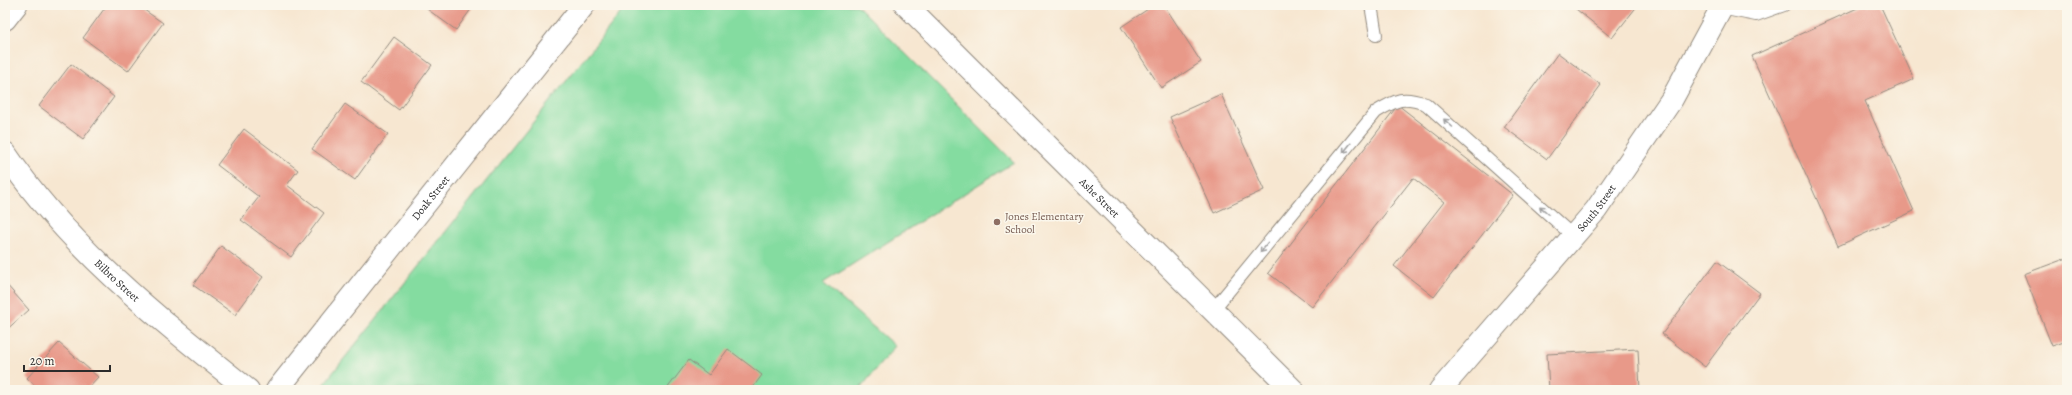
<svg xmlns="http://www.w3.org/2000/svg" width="2072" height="395" font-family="Alegreya,serif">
<rect width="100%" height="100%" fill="#fbf7ec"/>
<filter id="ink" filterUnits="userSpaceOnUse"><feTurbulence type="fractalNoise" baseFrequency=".025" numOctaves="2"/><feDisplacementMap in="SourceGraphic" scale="8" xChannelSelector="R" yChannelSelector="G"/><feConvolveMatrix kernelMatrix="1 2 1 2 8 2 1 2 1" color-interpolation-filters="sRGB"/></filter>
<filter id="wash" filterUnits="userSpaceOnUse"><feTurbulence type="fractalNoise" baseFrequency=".012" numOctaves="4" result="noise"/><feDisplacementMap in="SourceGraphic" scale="16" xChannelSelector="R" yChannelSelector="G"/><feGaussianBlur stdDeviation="0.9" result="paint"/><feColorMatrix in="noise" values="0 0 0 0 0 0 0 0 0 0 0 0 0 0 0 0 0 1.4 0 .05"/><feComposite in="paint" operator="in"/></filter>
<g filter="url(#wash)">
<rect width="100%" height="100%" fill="#f7e7d1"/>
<polygon fill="#84dca0" stroke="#588466" points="627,5 857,5 1014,162 823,283 895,346 859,390 319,390"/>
<g id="blocks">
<g fill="#e89989">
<polygon points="107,5 137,5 163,23 128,71 83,38"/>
<polygon points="429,5 474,5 456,30 427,9"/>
<polygon points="1154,5 1164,5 1201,62 1161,88 1121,27"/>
<polygon points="1571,5 1638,5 1612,38"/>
<polygon points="1864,5 1880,5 1914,79 1865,101 1914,211 1838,246 1752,56"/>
<polygon points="394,37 432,65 399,110 361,82"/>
<polygon points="1558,53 1601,85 1547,159 1504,127"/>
<polygon points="71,64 114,97 83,139 39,106"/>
<polygon points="1221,94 1264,190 1214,213 1170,117"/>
<polygon points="345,104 388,134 355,180 312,149"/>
<polygon points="1398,105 1513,195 1434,297 1394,266 1444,202 1413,178 1312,307 1268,273"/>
<polygon points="244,129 298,170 287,185 324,213 291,257 241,220 259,197 217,165"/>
<polygon points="221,246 263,277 235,315 193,285"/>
<polygon points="2067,258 2067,341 2052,346 2024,274"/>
<polygon points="1717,261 1760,293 1705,367 1662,334"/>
<polygon points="5,283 29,310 5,331"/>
<polygon points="59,343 98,377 86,390 40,390 27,378"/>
<polygon points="728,349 762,375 751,390 666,390 689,360 709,375"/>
<polygon points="1638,349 1640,390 1549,390 1547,354"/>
</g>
</g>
</g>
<g filter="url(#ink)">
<use href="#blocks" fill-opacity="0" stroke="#91897e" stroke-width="1"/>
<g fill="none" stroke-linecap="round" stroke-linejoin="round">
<g stroke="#91897e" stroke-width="14">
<g id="lane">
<polyline points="1371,5 1376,35"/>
<polyline points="1721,8 1756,15 1784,5"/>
<path d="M 1213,310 L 1376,112 C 1397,99 1403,96 1426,104 L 1573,236"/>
</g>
</g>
<g stroke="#91897e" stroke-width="24">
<g id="street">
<path id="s1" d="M 906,5 L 1293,390"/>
<polyline points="5,19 16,5"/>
<path id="s2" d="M 5,153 C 69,248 159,319 248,390"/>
<path id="s3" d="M 277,390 L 584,5"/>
<path id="s4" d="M 1440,390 L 1596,210 L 1672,99 L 1723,5"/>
</g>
</g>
<use href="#lane" stroke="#fff" stroke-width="12"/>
<use href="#street" stroke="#fff" stroke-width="22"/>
</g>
<defs><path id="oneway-shaft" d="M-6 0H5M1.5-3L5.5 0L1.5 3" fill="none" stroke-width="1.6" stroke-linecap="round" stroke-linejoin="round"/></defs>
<g stroke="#a0a0a0">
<use href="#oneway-shaft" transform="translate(1448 123) rotate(-138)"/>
<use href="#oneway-shaft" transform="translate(1347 148) rotate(129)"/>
<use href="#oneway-shaft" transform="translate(1544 210) rotate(-138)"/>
<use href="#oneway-shaft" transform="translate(1264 248) rotate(129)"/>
</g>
</g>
<circle fill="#8d6e63" stroke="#fbf7ec" stroke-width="1.5" cx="997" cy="222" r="4"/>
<g text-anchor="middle" stroke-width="3" stroke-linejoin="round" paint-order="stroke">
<g font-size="11" fill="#2b2b2b" stroke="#fbf7ec">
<text dy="4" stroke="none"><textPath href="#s3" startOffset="246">Doak Street</textPath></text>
<text dy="4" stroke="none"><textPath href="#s1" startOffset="273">Ashe Street</textPath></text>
<text dy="4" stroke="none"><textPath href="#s4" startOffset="240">South Street</textPath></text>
<text dy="4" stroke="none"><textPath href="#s2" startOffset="170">Bilbro Street</textPath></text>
</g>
<g font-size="11" fill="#785e54" stroke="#fbf7ec" text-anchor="start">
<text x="1005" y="220">Jones Elementary<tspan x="1005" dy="13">School</tspan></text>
</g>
</g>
<rect width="2072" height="395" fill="none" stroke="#fbf7ec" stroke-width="20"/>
<path d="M24 365v6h86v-6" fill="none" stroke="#2b2b2b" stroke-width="2"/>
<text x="30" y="365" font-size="12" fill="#2b2b2b" stroke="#fbf7ec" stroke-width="3" paint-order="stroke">20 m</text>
</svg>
